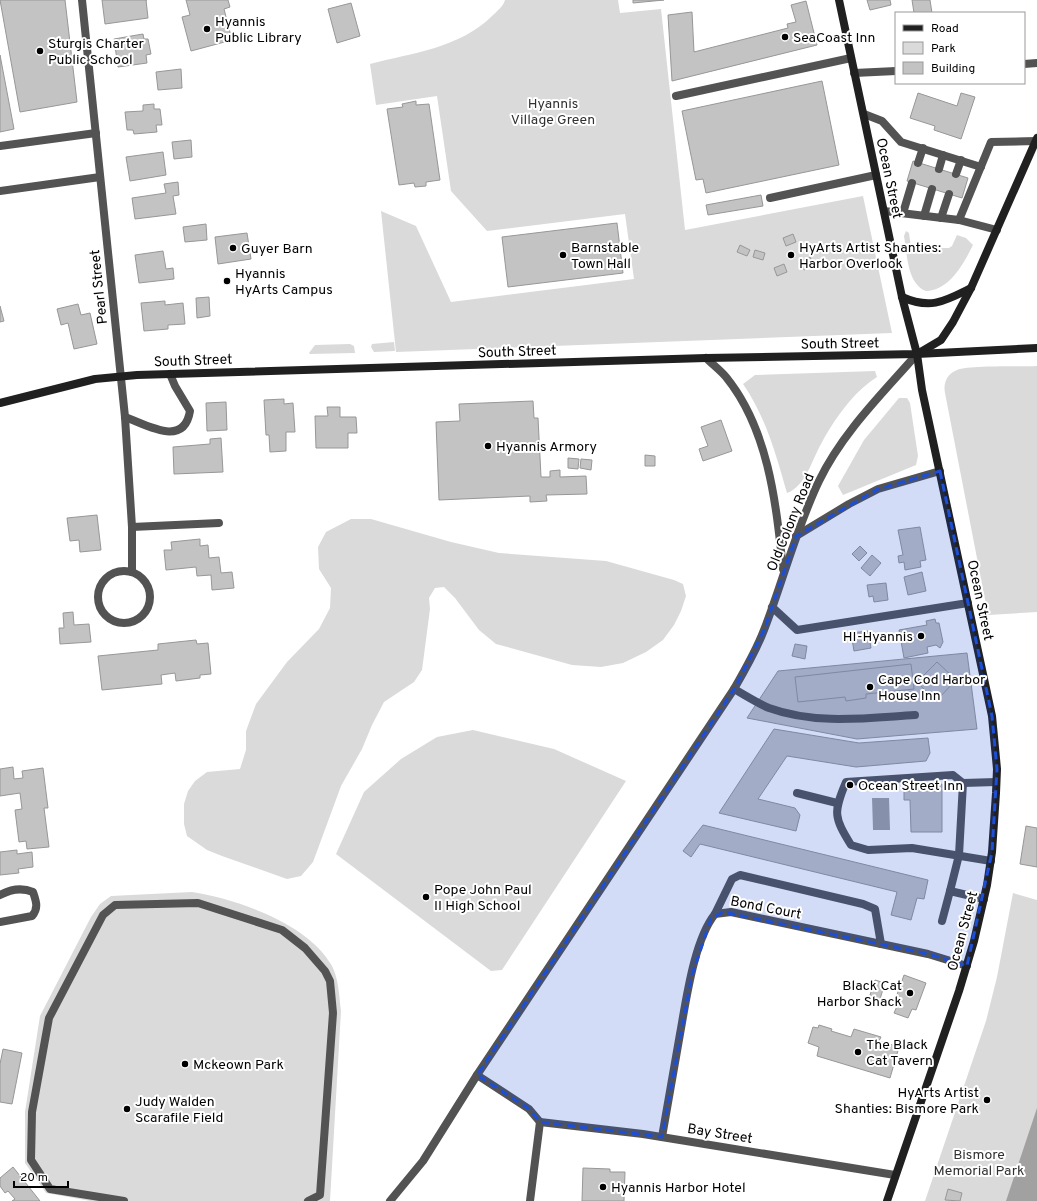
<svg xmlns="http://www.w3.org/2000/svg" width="1037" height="1201" font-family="Overpass,sans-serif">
<rect width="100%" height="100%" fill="#fff"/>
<g fill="#dadada">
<path d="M 505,0 L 618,0 L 620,13 L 661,9 L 685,230 L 863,196 L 892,333 L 396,352 L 381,211 L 416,226 L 451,302 L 634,279 L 625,214 L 487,231 L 451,191 L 437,96 L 376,105 L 370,64 C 412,53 460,48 492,16 C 497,11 503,7 505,0 Z"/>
<path d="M 906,231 L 909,233 L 911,248 L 949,248 L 952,246 L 957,235 L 966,238 L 973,245 C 964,263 949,291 926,291 C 907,284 907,253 904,236 Z"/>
<polygon points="394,342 395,351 374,352 371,347 372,344"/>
<polygon points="350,344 354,346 355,353 310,354 309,353 315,345"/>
<path d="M 1037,366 L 1037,612 L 988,615 L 945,393 C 943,383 947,374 957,370 C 969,365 1020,367 1037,366 Z"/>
<path d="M 875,371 L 877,377 C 853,392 834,420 821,444 C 812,460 805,487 787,493 C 776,455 766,417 743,384 L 755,375 Z"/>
<polygon points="899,398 907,398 910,403 918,456 916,465 843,495 838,486 864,440"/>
<polygon points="351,519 371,519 451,542 499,553 606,561 674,580 683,584 686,596 681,611 674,625 663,640 646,652 623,663 601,667 572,665 496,644 479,630 455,598 444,587 435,588 429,598 430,609 422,670 414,682 384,702 372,725 362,749 341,786 313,862 301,876 287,879 222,856 207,850 187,836 184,824 184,804 188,791 195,781 207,772 240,769 246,750 246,731 256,704 287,662 319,629 330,608 331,588 319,569 318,547 326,532"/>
<polygon points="473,730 554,749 626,781 502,970 491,971 336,854 364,792 401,759 437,737"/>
<path d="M 192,892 C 237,899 309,924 332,966 C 339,980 339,996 341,1011 L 330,1201 L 91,1201 L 46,1193 L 25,1163 L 25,1112 L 40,1016 L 91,917 L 100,904 L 111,896 Z"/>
<polygon points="1013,893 1037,900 1037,1112 1007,1201 925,1201 986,1021 997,977"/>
</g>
<g fill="#a1a1a1">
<polygon points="872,798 889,798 890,830 873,830"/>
<polygon points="1037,1108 1037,1201 1006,1201"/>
</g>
<g fill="#c3c3c3" stroke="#979797">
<polygon points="0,0 65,0 77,102 20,112"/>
<polygon points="102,0 147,0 146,0 148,18 105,24"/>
<polygon points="186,0 228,0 230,7 224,9 232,40 191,51 182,17 190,15"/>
<polygon points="633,0 664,0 633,3"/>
<polygon points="867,0 890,0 891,5 870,10"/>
<polygon points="912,0 930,0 932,13 914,13"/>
<polygon points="806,1 817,45 672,81 668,15 692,12 694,52 788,28 787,24 796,22 791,5"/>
<polygon points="351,3 360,36 337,43 328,9"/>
<polygon points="143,34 144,39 148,39 151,54 146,55 147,63 118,67 114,39"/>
<polygon points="0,55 14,129 0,132"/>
<polygon points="181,69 182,88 158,90 156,72"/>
<polygon points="822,81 839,165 706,193 703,179 696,180 682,111"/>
<polygon points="918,93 957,106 961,93 975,97 961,139 934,130 935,126 910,118"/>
<polygon points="416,101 416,105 429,104 440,180 426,182 426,186 415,187 414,183 399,185 387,109 403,107 402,104"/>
<polygon points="154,104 154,109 160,109 162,125 156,125 157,132 134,134 133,130 127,130 125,112 143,111 143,105"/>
<polygon points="191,140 192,157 174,159 172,142"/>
<polygon points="163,152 166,175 130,181 126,157"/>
<polygon points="913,161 968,178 962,198 907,181"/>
<polygon points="178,182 179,195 173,196 176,214 135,219 132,198 166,193 164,184"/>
<polygon points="761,195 763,206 708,215 706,205"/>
<polygon points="617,223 623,273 508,287 502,237"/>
<polygon points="206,224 207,240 185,242 183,227"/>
<polygon points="247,233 251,259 218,264 215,237"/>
<polygon points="793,234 796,242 786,246 783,238"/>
<polygon points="740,245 750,250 747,256 737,252"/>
<polygon points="755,250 765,253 763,260 753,257"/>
<polygon points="163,251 166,269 173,268 174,279 139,283 135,255"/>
<polygon points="810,257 814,266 804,270 800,261"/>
<polygon points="784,264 787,272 777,276 774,268"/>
<polygon points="209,297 210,316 197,318 196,298"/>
<polygon points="165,301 165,305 183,303 185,324 168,325 168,329 144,331 141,303"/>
<polygon points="78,304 81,315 90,313 97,344 74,349 68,323 61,325 57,309"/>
<polygon points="0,306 4,321 0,322"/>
<polygon points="284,399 284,404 293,403 295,432 286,432 286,451 270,452 269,435 266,435 264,400"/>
<polygon points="533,401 534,418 538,418 541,477 550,477 550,471 560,470 560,477 586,476 587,494 546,495 547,501 530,502 530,496 439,500 436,422 460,421 459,404"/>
<polygon points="226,402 227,430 207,431 206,403"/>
<polygon points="327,407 340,407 340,417 356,417 357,433 348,433 348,448 316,448 315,416 328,416"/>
<polygon points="721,420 732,451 703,461 699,449 708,446 701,427"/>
<polygon points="221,438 223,472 174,474 173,447 210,444 210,439"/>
<polygon points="645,455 655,456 655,466 645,466"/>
<polygon points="568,458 579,459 578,469 568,468"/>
<polygon points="581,459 592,460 591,470 580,468"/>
<polygon points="97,515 101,550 80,552 79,540 70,541 67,518"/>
<polygon points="920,527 926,560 920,561 921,567 905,570 904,562 899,563 898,556 903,555 898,530"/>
<polygon points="200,539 200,546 208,545 209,558 219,557 221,573 232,572 234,588 212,590 211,575 197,576 196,567 166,570 164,550 172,550 171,542"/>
<polygon points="860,546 867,553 859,561 852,554"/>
<polygon points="872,555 881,563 870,576 861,568"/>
<polygon points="922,572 926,591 908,595 904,577"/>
<polygon points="886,583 888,600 874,602 873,596 869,597 867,585"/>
<polygon points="73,612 74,625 89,624 91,642 60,644 59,628 64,628 63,613"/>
<polygon points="935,619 936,623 939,623 943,642 940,648 936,645 927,647 928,653 904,658 899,630 927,625 926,621"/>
<polygon points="868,631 871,648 854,651 851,633"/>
<polygon points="196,640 197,644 208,643 211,674 200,675 200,678 176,681 175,673 161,675 162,684 102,690 98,656 158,650 158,644"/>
<polygon points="795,644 807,646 805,659 792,656"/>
<polygon points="967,653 977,729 857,739 747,718 778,671"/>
<polygon points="937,662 951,675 949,678 954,682 939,698 936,694 932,697 917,682"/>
<polygon points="911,664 914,689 866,694 866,698 846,701 845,697 798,702 795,677"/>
<polygon points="774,729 859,743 928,738 930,753 926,761 856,767 787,756 758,799 795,808 800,815 796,831 719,813"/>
<polygon points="13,767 14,779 23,778 22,771 43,768 48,808 44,808 49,847 27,849 26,841 19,842 15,810 22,809 20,793 0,796 0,769"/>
<polygon points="942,784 942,832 911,832 910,800 904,800 904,791 910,791 910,785"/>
<polygon points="703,825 928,880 924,899 917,898 911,920 891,915 897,892 700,844 691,857 683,851"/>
<polygon points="1026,826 1037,828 1037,867 1020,864"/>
<polygon points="17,850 17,854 32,852 33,867 18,869 19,873 0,875 0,852"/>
<polygon points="904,975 926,983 916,1010 912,1009 908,1018 894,1013 898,1004 894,1003"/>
<polygon points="875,980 885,983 880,999 870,995"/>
<polygon points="819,1025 832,1029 831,1031 851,1037 854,1029 881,1037 879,1041 899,1047 890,1078 817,1056 819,1047 808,1043 813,1027 818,1028"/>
<polygon points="3,1049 22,1053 12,1104 0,1102 0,1064"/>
<polygon points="13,1167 40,1201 12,1201 15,1199 8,1191 5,1193 0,1186 0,1178"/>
<polygon points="583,1168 610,1169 610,1172 625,1172 624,1201 582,1201"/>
<polygon points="948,1189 962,1193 960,1201 945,1200"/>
</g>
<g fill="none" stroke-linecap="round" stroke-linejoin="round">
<g stroke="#535353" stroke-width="8">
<polyline points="1024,64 1037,63"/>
<polyline points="854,73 896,71"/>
<polyline points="676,96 851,58"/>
<polyline points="864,114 882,121 901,142 981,167"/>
<polyline points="0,146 96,133"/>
<polyline points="918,163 923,148"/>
<polyline points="939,169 943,155"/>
<polyline points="956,174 961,160"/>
<polyline points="0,191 100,177"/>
<polyline points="770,198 876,175"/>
<polyline points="884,211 959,220 991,142 1036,141"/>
<polyline points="903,213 912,183"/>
<polyline points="924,216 932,189"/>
<polyline points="941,218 949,194"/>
<polyline points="959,220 997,230"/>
<path d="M 125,417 C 147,425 184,448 190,411 L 175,386 L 170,374"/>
<polyline points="132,527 219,523"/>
<circle cx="124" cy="597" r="26"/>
<polyline points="772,607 797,630 968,603"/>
<path d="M 734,689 C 745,695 757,703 769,708 C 816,725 866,718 915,715"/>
<polyline points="963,783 959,855 950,891 984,899"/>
<polyline points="797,793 837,803"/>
<path d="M 991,861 L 912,848 L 868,850 L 851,845 C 834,817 833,813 846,782 L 953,775 L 963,783 L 996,782"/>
<path d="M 0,895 C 11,889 21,887 33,892 C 36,901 39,908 32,916 L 0,922"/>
<polyline points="715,914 732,879 740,875 863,904 875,909 881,944"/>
<polyline points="942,921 950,891"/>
<polyline points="124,1201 50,1189 31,1160 32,1112 49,1018 103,915 115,905 198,903 282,930 305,948 325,971 330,981 333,1013 320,1195 308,1201"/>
</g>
<g stroke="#535353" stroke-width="8">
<polyline points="82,0 125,417 132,527 132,572"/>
<polyline points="477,1075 529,1109 540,1122 643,1134 895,1175"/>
<path d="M 662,1137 C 668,1103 674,1068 680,1034 C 686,1001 694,940 715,914 L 731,912 L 928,954 L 967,966"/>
<polyline points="530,1201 540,1122"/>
</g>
<g stroke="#535353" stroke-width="8">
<path d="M 706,358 C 712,364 720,370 726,377 C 769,430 776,504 783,569"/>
<polyline points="796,536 849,504 878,489 940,471"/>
<path d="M 390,1201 L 423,1161 L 477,1075 L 734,689 C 745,670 756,651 764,630 C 783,581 796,529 819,481 C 842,433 882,394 917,354"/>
</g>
<g stroke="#202020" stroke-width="8">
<polyline points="839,0 902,297 917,354 922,390 992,716 997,769 996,793 992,852 987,885 974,941 959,991 887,1201"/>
<path d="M 902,297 C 931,310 945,301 971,288"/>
<polyline points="919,353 941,340 953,322 971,288 1037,138"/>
<polyline points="0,403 95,379 137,375 706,358 917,354 1037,348"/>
</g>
</g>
<path fill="#1d4ed8" fill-opacity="0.2" stroke="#1d4ed8" stroke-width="3" stroke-dasharray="8 5" stroke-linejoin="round" d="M 940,471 L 992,716 L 997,769 L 992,852 L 967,966 L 928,954 L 723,912 L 711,919 L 692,975 L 662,1137 L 540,1122 L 529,1109 L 477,1075 L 734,689 L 764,630 L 796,536 L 878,489 Z"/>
<g fill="#000" stroke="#fff" stroke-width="1.5">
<circle cx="207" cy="29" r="4"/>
<circle cx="785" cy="37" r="4"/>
<circle cx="40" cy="51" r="4"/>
<circle cx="233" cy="248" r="4"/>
<circle cx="563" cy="255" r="4"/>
<circle cx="791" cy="255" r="4"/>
<circle cx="227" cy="281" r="4"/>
<circle cx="488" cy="446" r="4"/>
<circle cx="921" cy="636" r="4"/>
<circle cx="870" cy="687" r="4"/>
<circle cx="850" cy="785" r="4"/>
<circle cx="426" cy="897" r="4"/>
<circle cx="910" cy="993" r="4"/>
<circle cx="858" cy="1052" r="4"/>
<circle cx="185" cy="1064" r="4"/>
<circle cx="987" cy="1100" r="4"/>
<circle cx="127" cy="1109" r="4"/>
<circle cx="603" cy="1187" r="4"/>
</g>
<g text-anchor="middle" stroke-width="4" stroke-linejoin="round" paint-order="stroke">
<g font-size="14" fill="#000" stroke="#fff" text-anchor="start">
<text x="215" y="26">Hyannis<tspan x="215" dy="16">Public Library</tspan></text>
<text x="793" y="42">SeaCoast Inn</text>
<text x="48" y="48">Sturgis Charter<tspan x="48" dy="16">Public School</tspan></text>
<text x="571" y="252">Barnstable<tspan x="571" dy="16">Town Hall</tspan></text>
<text x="799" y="252">HyArts Artist Shanties:<tspan x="799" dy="16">Harbor Overlook</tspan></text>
<text x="241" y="253">Guyer Barn</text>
<text x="235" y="278">Hyannis<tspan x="235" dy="16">HyArts Campus</tspan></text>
<text x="496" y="451">Hyannis Armory</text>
<text x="913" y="641" text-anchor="end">HI-Hyannis</text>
<text x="878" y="684">Cape Cod Harbor<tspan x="878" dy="16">House Inn</tspan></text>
<text x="858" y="790">Ocean Street Inn</text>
<text x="434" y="894">Pope John Paul<tspan x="434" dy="16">II High School</tspan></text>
<text x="902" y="990" text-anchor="end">Black Cat<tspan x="902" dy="16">Harbor Shack</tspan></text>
<text x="866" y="1049">The Black<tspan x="866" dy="16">Cat Tavern</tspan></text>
<text x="193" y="1069">Mckeown Park</text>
<text x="979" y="1097" text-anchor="end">HyArts Artist<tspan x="979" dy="16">Shanties: Bismore Park</tspan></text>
<text x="135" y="1106">Judy Walden<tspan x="135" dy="16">Scarafile Field</tspan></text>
<text x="611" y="1192">Hyannis Harbor Hotel</text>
</g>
<g font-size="14" fill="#313131" stroke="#fff">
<text x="553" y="108">Hyannis<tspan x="553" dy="16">Village Green</tspan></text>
<text x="979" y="1159">Bismore<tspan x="979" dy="16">Memorial Park</tspan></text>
</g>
<g font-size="14" fill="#000" stroke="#fff">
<text transform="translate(890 178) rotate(78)" y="5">Ocean Street</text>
<text transform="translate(98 287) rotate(-96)" y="5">Pearl Street</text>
<text transform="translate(840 343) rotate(-1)" y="5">South Street</text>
<text transform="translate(517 351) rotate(-2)" y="5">South Street</text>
<text transform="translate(193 360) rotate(-2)" y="5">South Street</text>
<text transform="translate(790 522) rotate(-68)" y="5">Old Colony Road</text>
<text transform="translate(981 600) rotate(78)" y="5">Ocean Street</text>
<text transform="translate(766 907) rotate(11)" y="5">Bond Court</text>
<text transform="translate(962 931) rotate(-75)" y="5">Ocean Street</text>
<text transform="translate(720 1133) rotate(9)" y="5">Bay Street</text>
</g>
</g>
<rect x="895" y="12" width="130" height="72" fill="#ffffff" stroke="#999999"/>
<rect x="903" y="25" width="20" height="6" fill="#202020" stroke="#999999"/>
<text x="931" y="32" font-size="12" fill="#000000">Road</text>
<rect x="903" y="42" width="20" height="12" fill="#dadada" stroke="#999999"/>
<text x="931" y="52" font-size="12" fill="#000000">Park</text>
<rect x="903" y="62" width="20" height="12" fill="#c3c3c3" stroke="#999999"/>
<text x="931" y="72" font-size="12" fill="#000000">Building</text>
<path d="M14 1181v6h54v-6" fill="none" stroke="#000000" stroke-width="2"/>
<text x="20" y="1181" font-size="12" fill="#000000" stroke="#ffffff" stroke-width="3" paint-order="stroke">20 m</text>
</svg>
